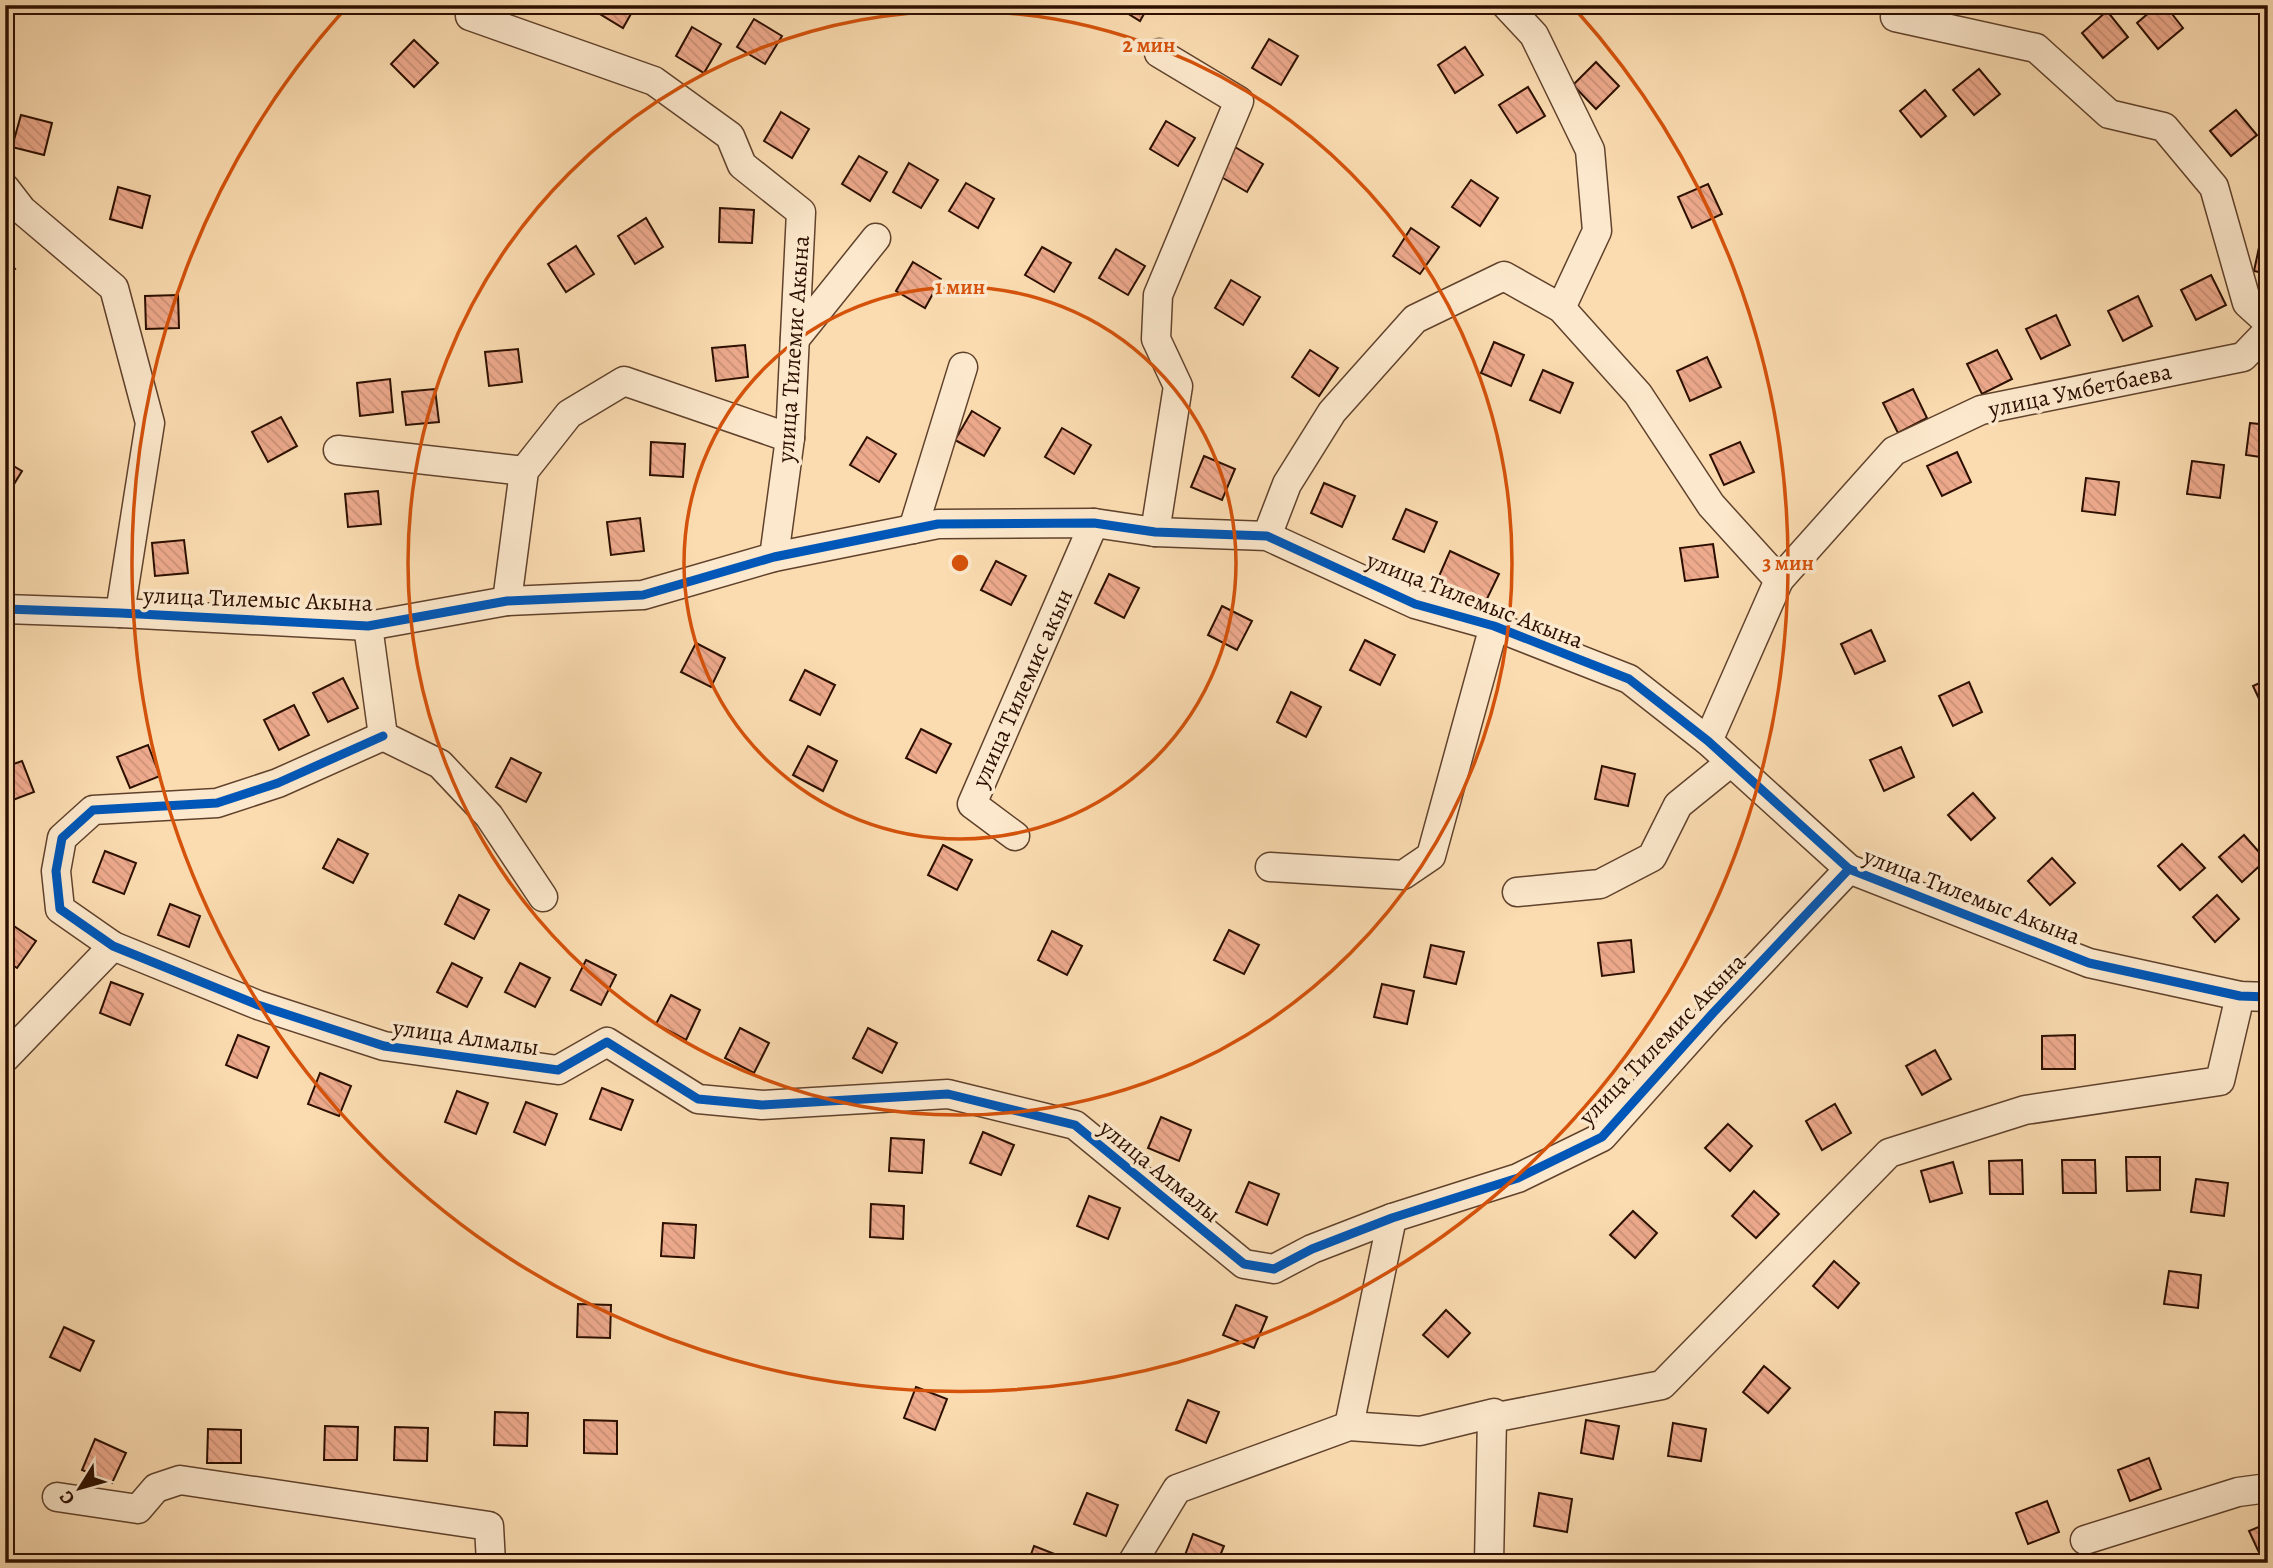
<svg xmlns="http://www.w3.org/2000/svg" width="2273" height="1568" font-family="Alegreya,serif">
<defs>
<pattern id="building-back-hatch" width="6" height="6" patternUnits="userSpaceOnUse" patternTransform="scale(1.75)"><rect width="6" height="6" fill="#eeaa8d"/><path d="M-1 5l2 2M0 0l6 6M5-1l2 2" fill="none" stroke="#cc9178"/></pattern>
</defs>
<rect width="100%" height="100%" fill="#fbdcb1"/>
<filter id="stains"><feTurbulence type="fractalNoise" baseFrequency=".00286" numOctaves="4"/><feColorMatrix values="0 0 0 0 .2 0 0 0 0 .09 0 0 0 0 .02 0 0 0 .5 -.17"/></filter>
<radialGradient id="worn" r=".72"><stop offset=".6" stop-color="#630" stop-opacity="0"/><stop offset="1" stop-color="#630" stop-opacity=".3"/></radialGradient>
<g fill="url(#building-back-hatch)" stroke="#2c0f00" stroke-width="2">
<polygon points="598,5 636,5 623,28 595,11"/>
<polygon points="1114,5 1149,5 1140,21"/>
<polygon points="2158,5 2165,5 2183,28 2158,49 2137,23"/>
<polygon points="2107,11 2128,37 2103,58 2082,33"/>
<polygon points="754,19 782,36 765,64 737,47"/>
<polygon points="692,27 721,44 704,73 676,56"/>
<polygon points="1269,39 1298,56 1281,85 1252,68"/>
<polygon points="414,40 438,63 414,87 391,64"/>
<polygon points="1465,47 1483,75 1455,93 1438,65"/>
<polygon points="1596,62 1619,86 1596,109 1573,85"/>
<polygon points="1979,69 2000,94 1974,115 1953,90"/>
<polygon points="1528,87 1545,116 1517,133 1499,105"/>
<polygon points="1925,90 1946,116 1921,137 1900,111"/>
<polygon points="2236,110 2257,135 2231,156 2210,131"/>
<polygon points="781,112 809,129 792,158 764,141"/>
<polygon points="21,115 52,123 44,155 12,147"/>
<polygon points="1166,121 1195,138 1178,166 1150,149"/>
<polygon points="1235,147 1263,164 1247,192 1218,175"/>
<polygon points="859,156 887,172 870,201 842,184"/>
<polygon points="909,163 938,180 921,208 893,192"/>
<polygon points="1471,180 1498,198 1480,226 1452,207"/>
<polygon points="966,183 994,199 978,228 949,211"/>
<polygon points="1708,184 1722,214 1692,228 1678,197"/>
<polygon points="118,187 150,196 142,228 110,219"/>
<polygon points="720,208 754,210 752,243 719,242"/>
<polygon points="646,218 663,247 635,264 618,236"/>
<polygon points="1411,228 1439,247 1420,274 1393,256"/>
<polygon points="2261,238 2268,240 2268,274 2254,271"/>
<polygon points="576,246 594,274 566,292 548,264"/>
<polygon points="1042,247 1071,263 1054,292 1025,275"/>
<polygon points="1116,249 1145,266 1128,295 1099,278"/>
<polygon points="5,255 15,269 5,275"/>
<polygon points="913,262 941,279 925,308 896,291"/>
<polygon points="2211,275 2226,305 2196,320 2181,290"/>
<polygon points="1231,280 1260,297 1243,325 1215,308"/>
<polygon points="178,295 179,328 146,329 145,296"/>
<polygon points="2138,296 2152,326 2123,341 2108,311"/>
<polygon points="2056,315 2070,345 2041,359 2026,329"/>
<polygon points="1494,342 1524,355 1511,386 1481,373"/>
<polygon points="745,345 748,377 716,381 712,348"/>
<polygon points="518,349 522,382 489,386 485,352"/>
<polygon points="1310,350 1338,368 1319,396 1292,377"/>
<polygon points="1997,350 2012,379 1982,394 1967,364"/>
<polygon points="1707,357 1721,387 1690,401 1677,371"/>
<polygon points="1543,370 1573,383 1560,413 1530,400"/>
<polygon points="390,379 393,412 360,416 357,383"/>
<polygon points="435,389 439,422 406,425 402,392"/>
<polygon points="1913,389 1927,418 1898,433 1883,403"/>
<polygon points="972,411 1000,428 984,456 955,440"/>
<polygon points="281,417 297,446 268,462 252,432"/>
<polygon points="2250,423 2268,425 2268,458 2246,455"/>
<polygon points="1062,428 1091,445 1074,474 1045,457"/>
<polygon points="867,437 896,454 879,482 850,465"/>
<polygon points="651,442 685,444 683,477 650,475"/>
<polygon points="1740,442 1754,472 1724,485 1710,455"/>
<polygon points="1957,452 1971,482 1942,496 1927,466"/>
<polygon points="1204,456 1235,469 1222,500 1191,487"/>
<polygon points="5,461 22,471 5,499"/>
<polygon points="2192,461 2224,465 2220,498 2187,494"/>
<polygon points="2086,478 2119,482 2115,515 2082,511"/>
<polygon points="1324,483 1355,496 1342,527 1311,513"/>
<polygon points="378,491 381,524 348,527 345,494"/>
<polygon points="1406,509 1437,522 1424,552 1393,539"/>
<polygon points="640,518 644,551 611,555 607,522"/>
<polygon points="184,540 188,573 155,576 152,543"/>
<polygon points="1713,544 1718,577 1685,581 1680,548"/>
<polygon points="1450,551 1499,574 1484,605 1436,583"/>
<polygon points="996,561 1026,576 1011,605 981,590"/>
<polygon points="1109,574 1139,588 1124,618 1095,603"/>
<polygon points="1222,606 1252,621 1237,650 1208,635"/>
<polygon points="1871,630 1885,661 1855,674 1841,644"/>
<polygon points="1365,640 1395,655 1380,685 1350,670"/>
<polygon points="696,643 725,658 711,687 681,672"/>
<polygon points="805,670 835,685 820,715 790,700"/>
<polygon points="343,678 358,708 328,722 313,693"/>
<polygon points="2268,679 2268,716 2267,716 2253,686"/>
<polygon points="1969,682 1982,712 1953,726 1939,696"/>
<polygon points="1291,692 1321,707 1306,737 1277,722"/>
<polygon points="294,705 309,735 279,750 264,720"/>
<polygon points="921,729 951,744 936,773 906,758"/>
<polygon points="148,745 160,776 130,788 117,757"/>
<polygon points="808,746 837,761 823,791 793,775"/>
<polygon points="1901,747 1914,777 1884,791 1870,760"/>
<polygon points="511,758 541,773 526,802 496,787"/>
<polygon points="22,761 34,792 5,803 5,767"/>
<polygon points="1602,766 1635,774 1628,806 1595,799"/>
<polygon points="1973,793 1995,818 1971,840 1948,815"/>
<polygon points="2244,835 2266,860 2242,882 2219,857"/>
<polygon points="338,839 368,854 353,883 323,868"/>
<polygon points="2182,844 2205,868 2180,890 2158,866"/>
<polygon points="943,845 972,860 957,890 928,875"/>
<polygon points="105,851 136,863 124,894 93,882"/>
<polygon points="2052,858 2075,883 2050,905 2028,881"/>
<polygon points="459,895 489,910 474,939 445,924"/>
<polygon points="2217,895 2239,919 2215,942 2193,917"/>
<polygon points="170,904 200,916 189,947 158,935"/>
<polygon points="8,922 36,941 17,968 5,960 5,927"/>
<polygon points="1229,930 1259,945 1244,974 1214,960"/>
<polygon points="1052,931 1082,946 1067,975 1038,960"/>
<polygon points="1631,940 1634,972 1602,976 1598,943"/>
<polygon points="1431,945 1464,952 1456,984 1424,977"/>
<polygon points="586,960 616,975 601,1005 571,990"/>
<polygon points="452,963 482,978 467,1007 437,992"/>
<polygon points="520,963 550,978 535,1007 505,992"/>
<polygon points="111,982 143,994 130,1025 100,1013"/>
<polygon points="1382,984 1414,991 1407,1024 1374,1017"/>
<polygon points="671,995 700,1010 686,1040 656,1024"/>
<polygon points="740,1028 769,1043 754,1073 725,1058"/>
<polygon points="868,1028 897,1043 882,1073 853,1058"/>
<polygon points="238,1035 269,1047 257,1078 226,1065"/>
<polygon points="2075,1035 2075,1069 2042,1069 2042,1036"/>
<polygon points="1935,1050 1951,1079 1922,1095 1906,1066"/>
<polygon points="320,1073 351,1086 339,1116 308,1104"/>
<polygon points="602,1088 633,1100 621,1130 590,1119"/>
<polygon points="457,1091 488,1103 476,1134 445,1122"/>
<polygon points="526,1102 557,1114 545,1145 514,1132"/>
<polygon points="1835,1104 1851,1133 1822,1150 1806,1121"/>
<polygon points="1161,1117 1191,1130 1179,1161 1148,1148"/>
<polygon points="1728,1124 1752,1146 1730,1171 1705,1148"/>
<polygon points="983,1132 1014,1145 1001,1175 970,1163"/>
<polygon points="891,1138 924,1140 922,1173 889,1171"/>
<polygon points="2267,1152 2268,1152 2268,1185 2263,1185"/>
<polygon points="2126,1157 2160,1157 2160,1190 2127,1191"/>
<polygon points="2022,1160 2023,1194 1990,1194 1989,1161"/>
<polygon points="2062,1160 2095,1160 2096,1193 2063,1193"/>
<polygon points="1953,1162 1962,1193 1930,1202 1921,1171"/>
<polygon points="2196,1179 2228,1183 2224,1216 2191,1212"/>
<polygon points="1249,1182 1279,1194 1267,1225 1236,1212"/>
<polygon points="1754,1191 1779,1214 1756,1238 1732,1216"/>
<polygon points="1089,1196 1120,1208 1108,1239 1077,1226"/>
<polygon points="871,1204 904,1206 903,1239 870,1237"/>
<polygon points="1633,1211 1657,1233 1635,1258 1610,1235"/>
<polygon points="663,1223 696,1225 694,1258 661,1256"/>
<polygon points="1834,1261 1859,1283 1838,1308 1813,1286"/>
<polygon points="2169,1271 2201,1275 2198,1308 2164,1304"/>
<polygon points="578,1304 611,1305 610,1338 577,1337"/>
<polygon points="1236,1305 1267,1317 1254,1348 1223,1335"/>
<polygon points="1446,1310 1470,1333 1448,1357 1423,1335"/>
<polygon points="64,1327 94,1341 80,1371 50,1357"/>
<polygon points="1764,1366 1790,1388 1768,1413 1743,1392"/>
<polygon points="916,1387 947,1399 935,1430 904,1418"/>
<polygon points="1188,1400 1219,1412 1206,1443 1176,1430"/>
<polygon points="495,1412 528,1413 527,1446 494,1445"/>
<polygon points="584,1420 617,1421 617,1454 584,1453"/>
<polygon points="1586,1420 1619,1426 1613,1459 1581,1453"/>
<polygon points="1673,1423 1706,1429 1701,1461 1668,1456"/>
<polygon points="325,1426 358,1427 357,1460 324,1460"/>
<polygon points="395,1427 428,1428 427,1461 394,1460"/>
<polygon points="208,1429 241,1430 241,1463 207,1463"/>
<polygon points="95,1439 126,1453 112,1483 82,1470"/>
<polygon points="2149,1458 2161,1489 2130,1501 2118,1470"/>
<polygon points="1087,1493 1118,1505 1106,1536 1074,1524"/>
<polygon points="1539,1493 1572,1499 1567,1532 1534,1526"/>
<polygon points="2047,1501 2059,1532 2028,1544 2016,1513"/>
<polygon points="2268,1523 2268,1559 2263,1561 2249,1531"/>
<polygon points="1193,1534 1224,1546 1217,1563 1182,1563"/>
<polygon points="1034,1546 1065,1558 1063,1563 1028,1563"/>
</g>
<g fill="none" stroke-linecap="round" stroke-linejoin="round">
<g stroke="#60422c" stroke-width="31">
<g id="minor">
<polyline points="473,5 470,16 654,81 730,136 742,165 801,212 790,438 774,557"/>
<polyline points="1506,5 1534,35 1590,150 1597,231 1561,308"/>
<polyline points="1895,17 2036,48 2109,114 2164,127 2214,187 2247,303 2268,322"/>
<polyline points="5,188 22,210 114,288 150,423 120,613"/>
<polyline points="795,339 876,238"/>
<polyline points="338,450 524,471"/>
<polyline points="913,529 963,367"/>
<polyline points="1155,532 1178,386 1156,339 1158,295 1239,101 1159,53"/>
<polyline points="1267,536 1287,484 1332,412 1415,319 1504,276 1561,308 1638,394 1711,505 1779,580 1708,741"/>
<polyline points="1779,580 1894,451 1981,410 2243,357 2268,331"/>
<polyline points="507,601 524,471 569,414 624,381 790,438"/>
<polyline points="5,609 120,613 368,626 507,601 643,595 774,557 938,524 1094,523 1155,532 1267,536 1415,604 1494,626 1629,679 1708,741 1849,869 2089,963 2240,996 2268,997"/>
<polyline points="368,626 383,736 440,764 489,816 543,897"/>
<polyline points="383,736 278,783 217,803 93,810 62,838 56,871 60,909 113,946 258,1005 384,1046 558,1070 607,1042 698,1099 762,1105 948,1094 1075,1125 1244,1264 1274,1269 1312,1249 1392,1218 1518,1178 1602,1137 1713,1013 1849,869"/>
<polyline points="1015,836 972,804 1094,523"/>
<polyline points="1270,867 1403,875 1431,856 1494,626"/>
<polyline points="1517,892 1600,884 1652,857 1678,805 1731,762"/>
<polyline points="5,1058 113,946"/>
<polyline points="1349,1426 1392,1218"/>
<polyline points="57,1497 138,1509 156,1488 180,1480 489,1526 491,1563"/>
<polyline points="2085,1540 2238,1492 2268,1488"/>
<polyline points="1132,1563 1177,1489 1349,1426 1420,1431 1494,1413 1492,1418 1662,1385 1889,1153 2025,1110 2220,1081 2240,996"/>
<polyline points="1489,1563 1492,1418"/>
</g>
</g>
<use href="#minor" stroke="#fce8cc" stroke-width="28"/>
<g stroke="#fce8cc" stroke-width="13">
<g id="cycleway">
<polyline points="5,609 120,613 368,626 507,601 643,595 774,557 938,524 1094,523 1155,532 1267,536 1415,604 1494,626 1629,679 1708,741 1849,869 2089,963 2240,996 2268,997"/>
<polyline points="383,736 278,783 217,803 93,810 62,838 56,871 60,909 113,946 258,1005 384,1046 558,1070 607,1042 698,1099 762,1105 948,1094 1075,1125 1244,1264 1274,1269 1312,1249 1392,1218 1518,1178 1602,1137 1713,1013 1849,869"/>
</g>
</g>
<use href="#cycleway" stroke="#0057b8" stroke-width="9"/>
</g>
<g fill="none" stroke="#d5520b" stroke-width="3.5">
<circle cx="960" cy="563" r="276"/>
<circle cx="960" cy="563" r="552"/>
<path d="M1575 9A828 828 0 1 1 345 9"/>
</g>
<g text-anchor="middle" stroke-width="7" stroke-linejoin="round" paint-order="stroke">
<g font-size="24" fill="#2c0f00" stroke="#fce8cc">
<text transform="translate(793 349) rotate(-86)" y="8">улица Тилемис Акына</text>
<text transform="translate(2080 390) rotate(-12)" y="8">улица Умбетбаева</text>
<text transform="translate(258 599) rotate(2)" y="8">улица Тилемыс Акына</text>
<text transform="translate(1475 600) rotate(21)" y="8">улица Тилемыс Акына</text>
<text transform="translate(1022 688) rotate(-66)" y="8">улица Тилемис акын</text>
<text transform="translate(1972 896) rotate(21)" y="8">улица Тилемыс Акына</text>
<text transform="translate(466 1037) rotate(8)" y="8">улица Алмалы</text>
<text transform="translate(1662 1039) rotate(-46)" y="8">улица Тилемис Акына</text>
<text transform="translate(1160 1171) rotate(39)" y="8">улица Алмалы</text>
</g>
</g>
<circle cx="960" cy="563" r="10" fill="#d5520b" stroke="#fce8cc" stroke-width="3.5"/>
<g font-size="21" text-anchor="middle" font-weight="bold" fill="#d5520b" stroke="#fce8cc" stroke-width="7" stroke-linejoin="round" paint-order="stroke">
<text x="1149" y="52">2 мин</text>
<text x="960" y="294">1 мин</text>
<text x="1788" y="570">3 мин</text>
</g>
<rect width="2273" height="1568" fill="none" stroke="#fbdcb1" stroke-width="28"/>
<rect x="7" y="7" width="2259" height="1554" fill="none" stroke="#2c0f00" stroke-width="3.5"/>
<rect x="14" y="14" width="2245" height="1540" fill="none" stroke="#2c0f00" stroke-width="2"/>
<g transform="translate(80 1488) rotate(233)" stroke="#fce8cc" stroke-width="5" paint-order="stroke">
<path d="M0-5L12 26L0 18L-12 26Z" fill="#2c0f00"/>
<text y="-10" font-size="19" font-weight="bold" text-anchor="middle" fill="#2c0f00">С</text>
</g>
<rect width="100%" height="100%" filter="url(#stains)"/>
<rect width="100%" height="100%" fill="url(#worn)"/>
</svg>
